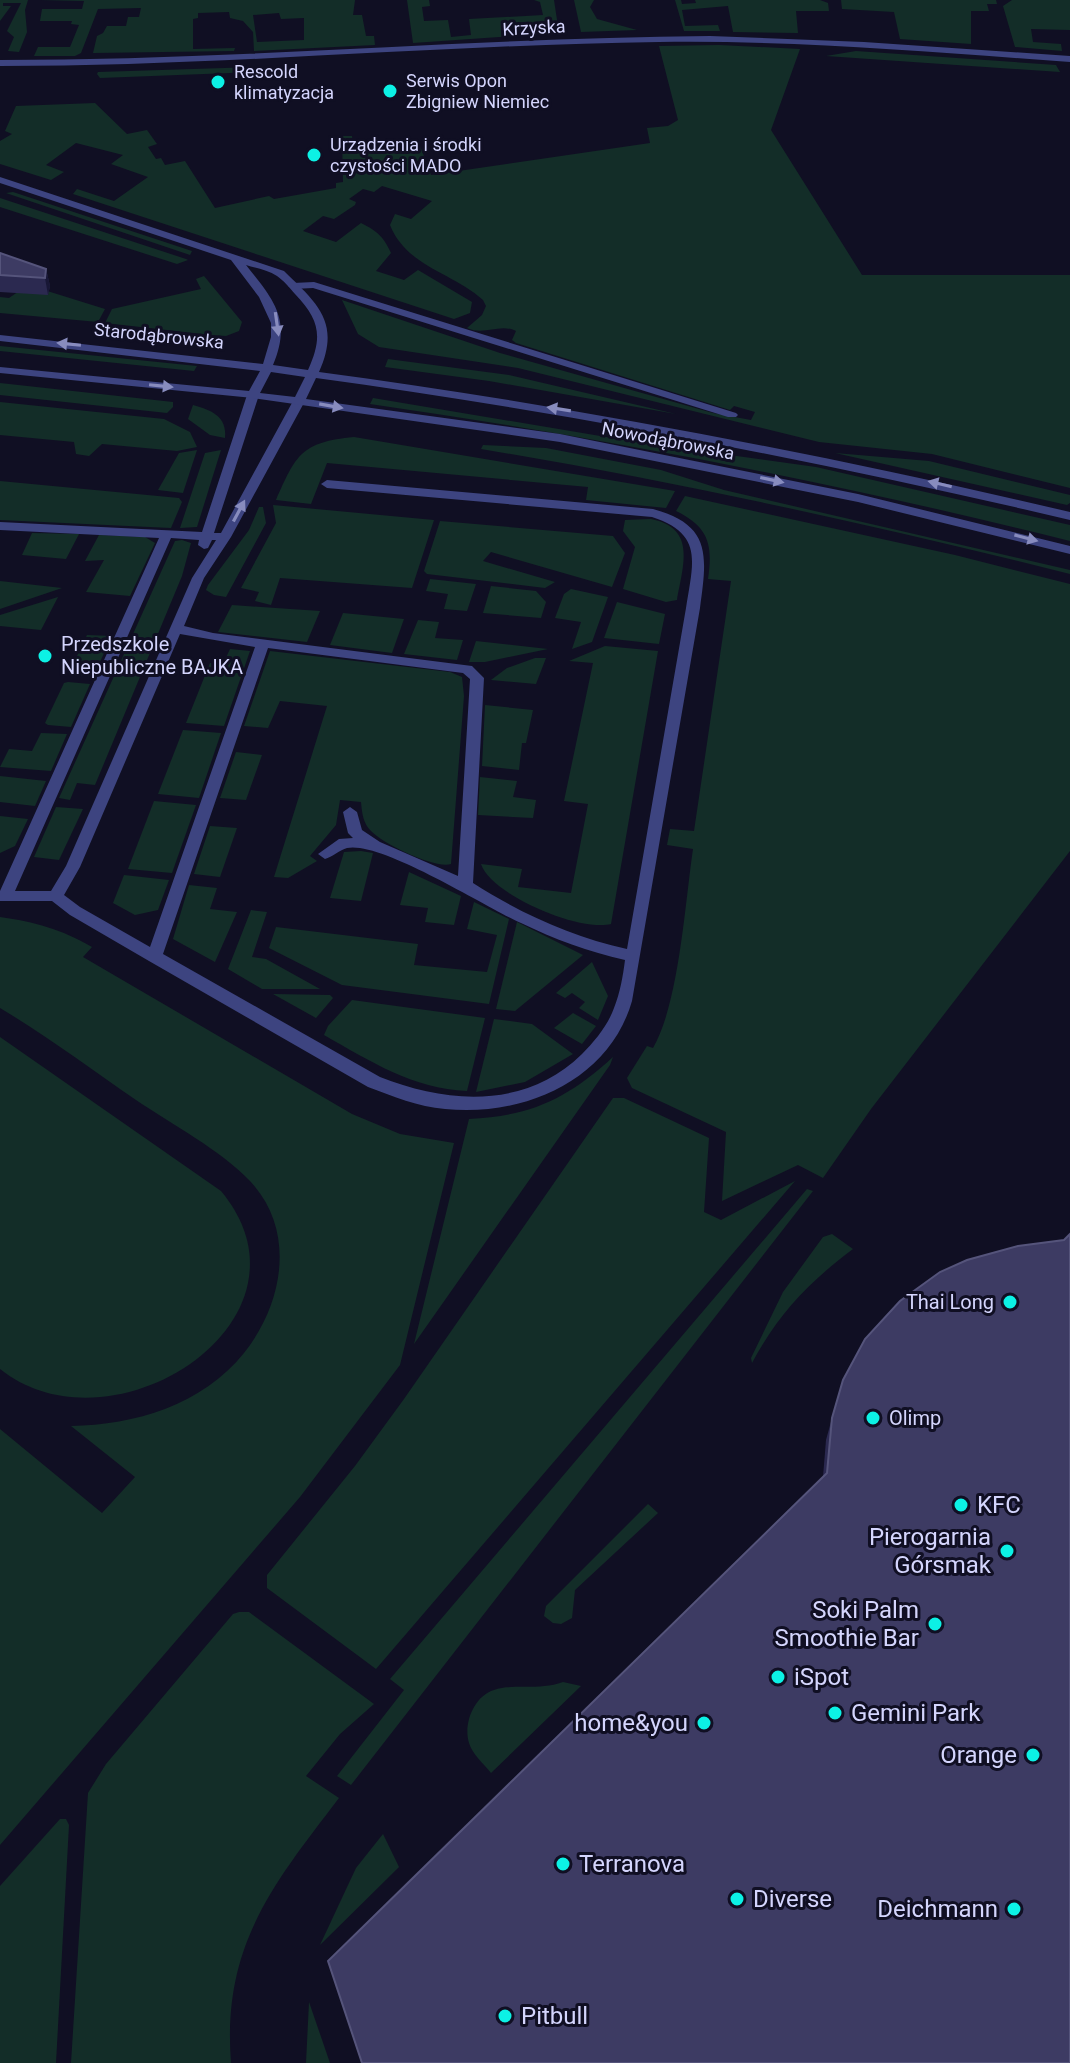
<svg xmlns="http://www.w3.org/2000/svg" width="1070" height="2063" font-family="Roboto,sans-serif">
<rect width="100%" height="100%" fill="#100f23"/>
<g fill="#132d28" fill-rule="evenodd">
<polygon points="0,0 28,0 25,10 27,32 19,52 8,51 14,37 7,31 21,3 3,3 3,6 11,6 0,21"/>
<path d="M 40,0 L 355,0 L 353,15 L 362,15 L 366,36 L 374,36 L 375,45 L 254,51 L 253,32 L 243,21 L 230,18 L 229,12 L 198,13 L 198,18 L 193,19 L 193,49 L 235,48 L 234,51 L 93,53 L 97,36 L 103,33 L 107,26 L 126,26 L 128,17 L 139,17 L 141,8 L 98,9 L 81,53 L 75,56 L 34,56 L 38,47 L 70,47 L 79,25 L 71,24 L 72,21 L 40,21 L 42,9 L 82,9 L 84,1 ZM 279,13 L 281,19 L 304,18 L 304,40 L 257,42 L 253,15 Z"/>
<polygon points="407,0 429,0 430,6 422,7 424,21 448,20 451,37 471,35 469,19 543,15 540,2 534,0 554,0 559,33 413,43"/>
<polygon points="574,0 594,0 590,7 597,19 637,30 581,32"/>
<polygon points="675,0 681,0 682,4 696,3 695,0 820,0 828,3 829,11 796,11 798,33 733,32 728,6 682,10 685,26 718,25 720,31 684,31"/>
<polygon points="841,0 996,0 997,4 987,4 989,11 971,11 971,44 900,39 894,12 842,9"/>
<polygon points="1012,0 1070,0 1070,30 1031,29 1033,42 1061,44 1062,51 1015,47 1003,6"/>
<path d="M 719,45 L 800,49 L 771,130 L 862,275 L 1070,275 L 1070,488 L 932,454 L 819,442 L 518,368 L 379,347 L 358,334 L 342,300 L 500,353 L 713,413 L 751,420 L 755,412 L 734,406 L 730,410 L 516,343 L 512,340 L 516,331 C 499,323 485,336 467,328 L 482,315 L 486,306 L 483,300 C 452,272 407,267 390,225 L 395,214 L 411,219 L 432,201 L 382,186 L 374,192 L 363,189 L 349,199 L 356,202 L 355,205 L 334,219 L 323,216 L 303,231 L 336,242 L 361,223 C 377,231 384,237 391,253 L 376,271 L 404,280 L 418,270 L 472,302 L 470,313 L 454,319 L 73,194 L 77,189 L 114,201 L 148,177 L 111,164 L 123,155 L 76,143 L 46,165 L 64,172 L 51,180 L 0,164 L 0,141 L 12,134 L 5,131 L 16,106 L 95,103 L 127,134 L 147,130 L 157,144 L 148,147 L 156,159 L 161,158 L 165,165 L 185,161 L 215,208 L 269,196 L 274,199 L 336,188 L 336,183 L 343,182 L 342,136 L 352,136 L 353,147 L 419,143 L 431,175 L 650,143 L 647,128 L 668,126 L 678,120 L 659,46 Z"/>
<polygon points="856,51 1056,65 1060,72 826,56"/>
<polygon points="260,67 259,72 100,78 97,74 98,72"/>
<polygon points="13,192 192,251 190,255 6,193"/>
<polygon points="0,198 186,259 188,260 177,264 0,207"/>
<polygon points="204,276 242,322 239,331 226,336 211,335 105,323 112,309 201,289 196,279"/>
<polygon points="28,285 105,309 98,322 0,313 0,297 9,298"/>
<polygon points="0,346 197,366 194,371 0,351"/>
<polygon points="388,359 509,375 676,414 489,381 385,367"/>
<polygon points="0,383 173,402 173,407 167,413 0,395"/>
<path d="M 373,398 L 642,443 L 816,467 L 1070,525 L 1070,541 C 839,483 605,438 370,404 Z"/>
<polygon points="0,402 164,419 190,432 197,447 177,451 102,444 89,456 76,454 74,442 0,435"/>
<path d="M 193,405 C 211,410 227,416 225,438 L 210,435 L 188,419 Z"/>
<path d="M 354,437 L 675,491 L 666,508 L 586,500 L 588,487 L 327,463 L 311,504 L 276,500 C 296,455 301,442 354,437 Z"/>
<path d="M 483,445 L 546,448 L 661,470 L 724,490 L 1070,570 L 1070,574 C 875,525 679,482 481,449 Z"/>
<polygon points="197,450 183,493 158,490 179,453"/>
<polygon points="221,450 197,527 180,528 205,453"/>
<polygon points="835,453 929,461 1070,495 1070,503 1067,505"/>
<polygon points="0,481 179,498 182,502 171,528 0,520"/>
<path d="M 685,496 L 955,555 L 1070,584 L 1070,851 L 871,1109 L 823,1178 L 798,1165 L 722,1201 L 726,1132 L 632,1088 L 627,1078 L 647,1046 L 653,1048 C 679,1003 685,903 693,849 L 667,845 L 670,829 L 694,831 L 731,581 L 708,579 C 713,545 709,527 676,511 Z"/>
<polygon points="273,505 434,520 412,588 280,578 271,605 255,601 259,592 241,588 276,523"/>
<polygon points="259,507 263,507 266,523 226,597 214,595 206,590 208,585 249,530"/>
<path d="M 651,519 C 697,528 683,566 677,600 L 666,602 L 623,589 L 635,547 L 623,531 L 625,520 Z"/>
<polygon points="440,521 613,536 625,553 612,587 491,552 483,561 555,582 545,588 427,574 424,571"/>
<polygon points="32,533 79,534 66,559 22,555"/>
<polygon points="99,535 145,537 155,543 130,596 86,592 104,560 85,561"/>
<polygon points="182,540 191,543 182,576 95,785 77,783 70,800 59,798 175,541"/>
<polygon points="430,579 476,584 467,611 444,609 448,594 426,591"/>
<polygon points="0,581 62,588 0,609"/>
<polygon points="491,586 536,591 546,602 541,618 483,613"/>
<polygon points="571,589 608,597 592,642 572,649 581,622 555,618 564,594"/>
<polygon points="58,597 41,630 0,626 0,615"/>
<polygon points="617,602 665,614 659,644 604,638"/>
<polygon points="232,605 320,611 307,642 218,632"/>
<polygon points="343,613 404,619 392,653 330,645"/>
<polygon points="418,620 439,622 435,638 463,640 457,660 404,654"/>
<polygon points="87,635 112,636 93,677 71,675 69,673"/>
<polygon points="476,641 548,649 485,662 469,662"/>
<path d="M 605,646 L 658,651 L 611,924 C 580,932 491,895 481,864 L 522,869 L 518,887 L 571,893 L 588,804 L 564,801 L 593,663 L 569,661 Z"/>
<polygon points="230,649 250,651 224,726 186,723 210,663 223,664"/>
<path d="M 270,651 L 450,672 L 462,677 L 464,696 L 451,864 C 435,869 383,844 371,831 C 363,823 362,813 361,802 L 340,800 L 336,825 L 310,856 L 317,861 L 288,878 L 274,877 L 327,706 L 280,701 L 268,728 L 244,726 Z"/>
<polygon points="535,658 546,658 536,684 491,680 507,668"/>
<polygon points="68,682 90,684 71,727 48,725 45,723 64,683"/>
<polygon points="485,705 533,710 526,743 522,743 519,770 482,766"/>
<polygon points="183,730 221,733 199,798 158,794"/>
<polygon points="41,733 67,734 51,771 0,767 9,749 32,751"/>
<polygon points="236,752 262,755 246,800 220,798"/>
<polygon points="0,776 46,781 35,806 0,802"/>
<polygon points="480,777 517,781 513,797 536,800 533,818 478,815"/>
<polygon points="154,801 196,805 172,873 128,869"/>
<polygon points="56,807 83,809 59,860 34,857"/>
<polygon points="0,816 28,819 15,846 0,853"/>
<polygon points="210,826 237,828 220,877 194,874"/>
<polygon points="361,851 373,853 361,901 330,898 344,852"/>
<polygon points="409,872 461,896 454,925 425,922 428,908 400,905"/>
<polygon points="124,875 169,880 158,910 135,915 113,903"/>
<polygon points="189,885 217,888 210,909 237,912 215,962 173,939"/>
<polygon points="474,902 509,919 489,1004 342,985 269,948 276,927 418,944 414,965 487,972 497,935 467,929"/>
<polygon points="251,910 267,912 252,957 266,959 320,989 262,989 228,969"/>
<path d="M 0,917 C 35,922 61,929 92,947 L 83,957 L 352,1114 L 400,1134 L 454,1143 L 400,1365 L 300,1497 L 0,1845 L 0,1429 L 102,1513 L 135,1477 L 71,1426 C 135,1425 202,1405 244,1353 C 283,1304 297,1231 250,1181 C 219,1149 173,1125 136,1100 C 91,1069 47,1036 0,1008 Z"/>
<polygon points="517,922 583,955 515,1011 496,1009"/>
<polygon points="592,962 608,996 598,1020 579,1008 585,1002 572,993 565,998 556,993"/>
<polygon points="273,994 330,995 333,998 316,1018"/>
<path d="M 352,1000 L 485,1018 L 467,1091 C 413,1089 370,1061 324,1035 L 328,1026 Z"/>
<polygon points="573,1013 596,1026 582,1044 554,1028"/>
<polygon points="494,1019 532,1024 573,1054 525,1082 476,1092"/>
<path d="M 0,1037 L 221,1191 C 328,1320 112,1459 0,1369 Z"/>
<path d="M 613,1057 L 610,1065 L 414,1344 L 469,1119 C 531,1116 567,1099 613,1057 Z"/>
<polygon points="613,1098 624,1098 709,1138 704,1212 721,1220 795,1181 376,1669 267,1588 267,1575 355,1466 404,1399"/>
<polygon points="807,1189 813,1191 351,1785 337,1776 404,1690 390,1679"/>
<path d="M 832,1234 L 853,1249 C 808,1283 779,1313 752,1363 L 751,1358 L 783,1292 L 823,1237 Z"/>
<polygon points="648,1504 658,1513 575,1590 572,1618 561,1624 553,1623 544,1616 546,1606"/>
<path d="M 239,1612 L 249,1612 L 374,1704 L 340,1734 L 306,1776 L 339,1798 C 272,1886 222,1946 231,2063 L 71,2063 L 88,1793 L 106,1764 L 233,1614 Z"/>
<path d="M 563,1682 L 581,1686 L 491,1773 C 484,1764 472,1754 469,1743 C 463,1724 474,1696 494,1690 C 514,1683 538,1691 563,1682 Z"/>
<polygon points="60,1819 66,1819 69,1825 56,2063 0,2063 0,1886"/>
<polygon points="383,1834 399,1867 320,1945 356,1868"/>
<polygon points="309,2002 330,2063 306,2063"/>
</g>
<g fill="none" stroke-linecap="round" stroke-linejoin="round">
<g fill="#3d4480" fill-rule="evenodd">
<polygon points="314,282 736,413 738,415 736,417 728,417 313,288 293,289 288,286 293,283"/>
<path d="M 253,392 L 259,395 L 214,533 L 221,533 L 293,401 L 299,398 L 305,401 L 231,537 L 204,578 L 184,626 L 213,633 L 472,666 L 484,678 L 473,883 C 520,913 572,937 627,949 L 686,608 C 693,562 704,534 652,517 L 327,488 L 321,484 L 327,480 L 653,509 C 712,525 707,556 700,608 L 632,1001 C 609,1081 523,1117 445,1109 C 418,1107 393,1096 368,1087 L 149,961 L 70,915 L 52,901 L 0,901 L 0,891 L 159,538 L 0,530 L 0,522 L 202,532 L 247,395 ZM 171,538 L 199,540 L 198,545 L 204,549 L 208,548 L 212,540 L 216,540 L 192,578 L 66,866 L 51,891 L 15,891 ZM 180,634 L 255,647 L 150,947 L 80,907 L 64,895 L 80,867 ZM 268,648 L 463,673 L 470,679 L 458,876 L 380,842 L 362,830 L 357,812 L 350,807 L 343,812 L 348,833 L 353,838 L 339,839 L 318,854 L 325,859 C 332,857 340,850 347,848 C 382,841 485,907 521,923 C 554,939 589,952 625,960 C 623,976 620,993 614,1008 C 608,1025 595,1041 582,1054 C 526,1109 448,1104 380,1077 L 163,954 Z"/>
</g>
<g fill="#3d4480" fill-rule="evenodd">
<path d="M 710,36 L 864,42 L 1070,56 L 1070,62 C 933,52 796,40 659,42 C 439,45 220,66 0,66 L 0,60 C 237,60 473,38 710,36 Z"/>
<path d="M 0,177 L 284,271 C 318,304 341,323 319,372 C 572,406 822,454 1070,512 L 1070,520 C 821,461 570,413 316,378 L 306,399 L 560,434 L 858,494 L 1070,546 L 1070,554 L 858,502 L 560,442 L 253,398 L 0,373 L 0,367 L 249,391 L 260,371 L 0,341 L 0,335 L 263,364 L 271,337 L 271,323 L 259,297 L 231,260 L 0,183 ZM 246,265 C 255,268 268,270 277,276 C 283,280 290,288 295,294 C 320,320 323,337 308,370 L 273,365 C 292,320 274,300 246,265 ZM 271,372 L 305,377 L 295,397 L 260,393 Z"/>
</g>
</g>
<g fill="#2b2950">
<polygon points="0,253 46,269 50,286 48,295 0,292"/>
<polygon points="1064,1240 823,1477 826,1440 832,1418"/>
</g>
<polygon fill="#181736" points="46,269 50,286 48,295 45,278"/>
<g fill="#3d3b63" stroke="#55547b" stroke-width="2">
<polygon points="0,253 46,269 45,278 0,275"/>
<polygon points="1070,1234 1070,2063 362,2063 328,1961 827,1473 832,1418 843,1380 865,1339 900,1301 940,1272 967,1260 1018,1246 1064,1240"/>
</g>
<defs><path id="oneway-solid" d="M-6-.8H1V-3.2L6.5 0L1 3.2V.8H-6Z" transform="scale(2)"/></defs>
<g fill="#888cbe">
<use href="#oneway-solid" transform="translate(277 324) rotate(82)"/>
<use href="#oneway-solid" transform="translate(69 344) rotate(-174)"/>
<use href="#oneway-solid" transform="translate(161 386) rotate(6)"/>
<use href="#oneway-solid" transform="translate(331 406) rotate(10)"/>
<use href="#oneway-solid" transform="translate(559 409) rotate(-171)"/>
<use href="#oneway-solid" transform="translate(772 480) rotate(12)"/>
<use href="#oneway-solid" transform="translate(940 484) rotate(-167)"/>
<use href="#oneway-solid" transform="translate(239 511) rotate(-62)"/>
<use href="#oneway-solid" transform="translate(1026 538) rotate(15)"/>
</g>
<g fill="#0cf1e5" stroke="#100f23" stroke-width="3">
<circle cx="218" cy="82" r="8"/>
<circle cx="390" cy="91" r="8"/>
<circle cx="314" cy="155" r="8"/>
<circle cx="45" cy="656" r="8"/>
<circle cx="1010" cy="1302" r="8"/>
<circle cx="873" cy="1418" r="8"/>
<circle cx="961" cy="1505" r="8"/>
<circle cx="1007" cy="1551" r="8"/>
<circle cx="935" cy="1624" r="8"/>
<circle cx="778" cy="1677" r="8"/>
<circle cx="835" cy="1713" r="8"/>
<circle cx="704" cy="1723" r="8"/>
<circle cx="1033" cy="1755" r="8"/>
<circle cx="563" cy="1864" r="8"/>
<circle cx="737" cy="1899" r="8"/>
<circle cx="1014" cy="1909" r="8"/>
<circle cx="505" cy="2016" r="8"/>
</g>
<g text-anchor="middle" stroke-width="6" stroke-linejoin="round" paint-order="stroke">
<g font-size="18" fill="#d4d5fd" stroke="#100f23">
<text transform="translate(534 28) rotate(-3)" y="6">Krzyska</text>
<text transform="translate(159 336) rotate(6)" y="6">Starodąbrowska</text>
<text transform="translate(668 441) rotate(11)" y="6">Nowodąbrowska</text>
</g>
<g font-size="18" fill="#d4d5fd" stroke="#100f23" text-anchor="start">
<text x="234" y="78">Rescold<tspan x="234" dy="21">klimatyzacja</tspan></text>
<text x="406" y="87">Serwis Opon<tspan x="406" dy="21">Zbigniew Niemiec</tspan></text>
<text x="330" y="151">Urządzenia i środki<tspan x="330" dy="21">czystości MADO</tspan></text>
</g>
<g font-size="20" fill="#d4d5fd" stroke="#100f23" text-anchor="start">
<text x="61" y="651">Przedszkole<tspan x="61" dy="23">Niepubliczne BAJKA</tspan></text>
<text x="994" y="1309" text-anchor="end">Thai Long</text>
<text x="889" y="1425">Olimp</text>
</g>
<g font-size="24" fill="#d4d5fd" stroke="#100f23" text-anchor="start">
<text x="977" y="1513">KFC</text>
<text x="991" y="1545" text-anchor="end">Pierogarnia<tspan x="991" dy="28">Górsmak</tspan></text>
<text x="919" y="1618" text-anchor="end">Soki Palm<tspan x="919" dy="28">Smoothie Bar</tspan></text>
<text x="794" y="1685">iSpot</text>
<text x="851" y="1721">Gemini Park</text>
<text x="688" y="1731" text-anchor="end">home&amp;you</text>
<text x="1017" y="1763" text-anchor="end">Orange</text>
<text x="579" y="1872">Terranova</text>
<text x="753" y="1907">Diverse</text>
<text x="998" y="1917" text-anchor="end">Deichmann</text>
<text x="521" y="2024">Pitbull</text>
</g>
</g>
</svg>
